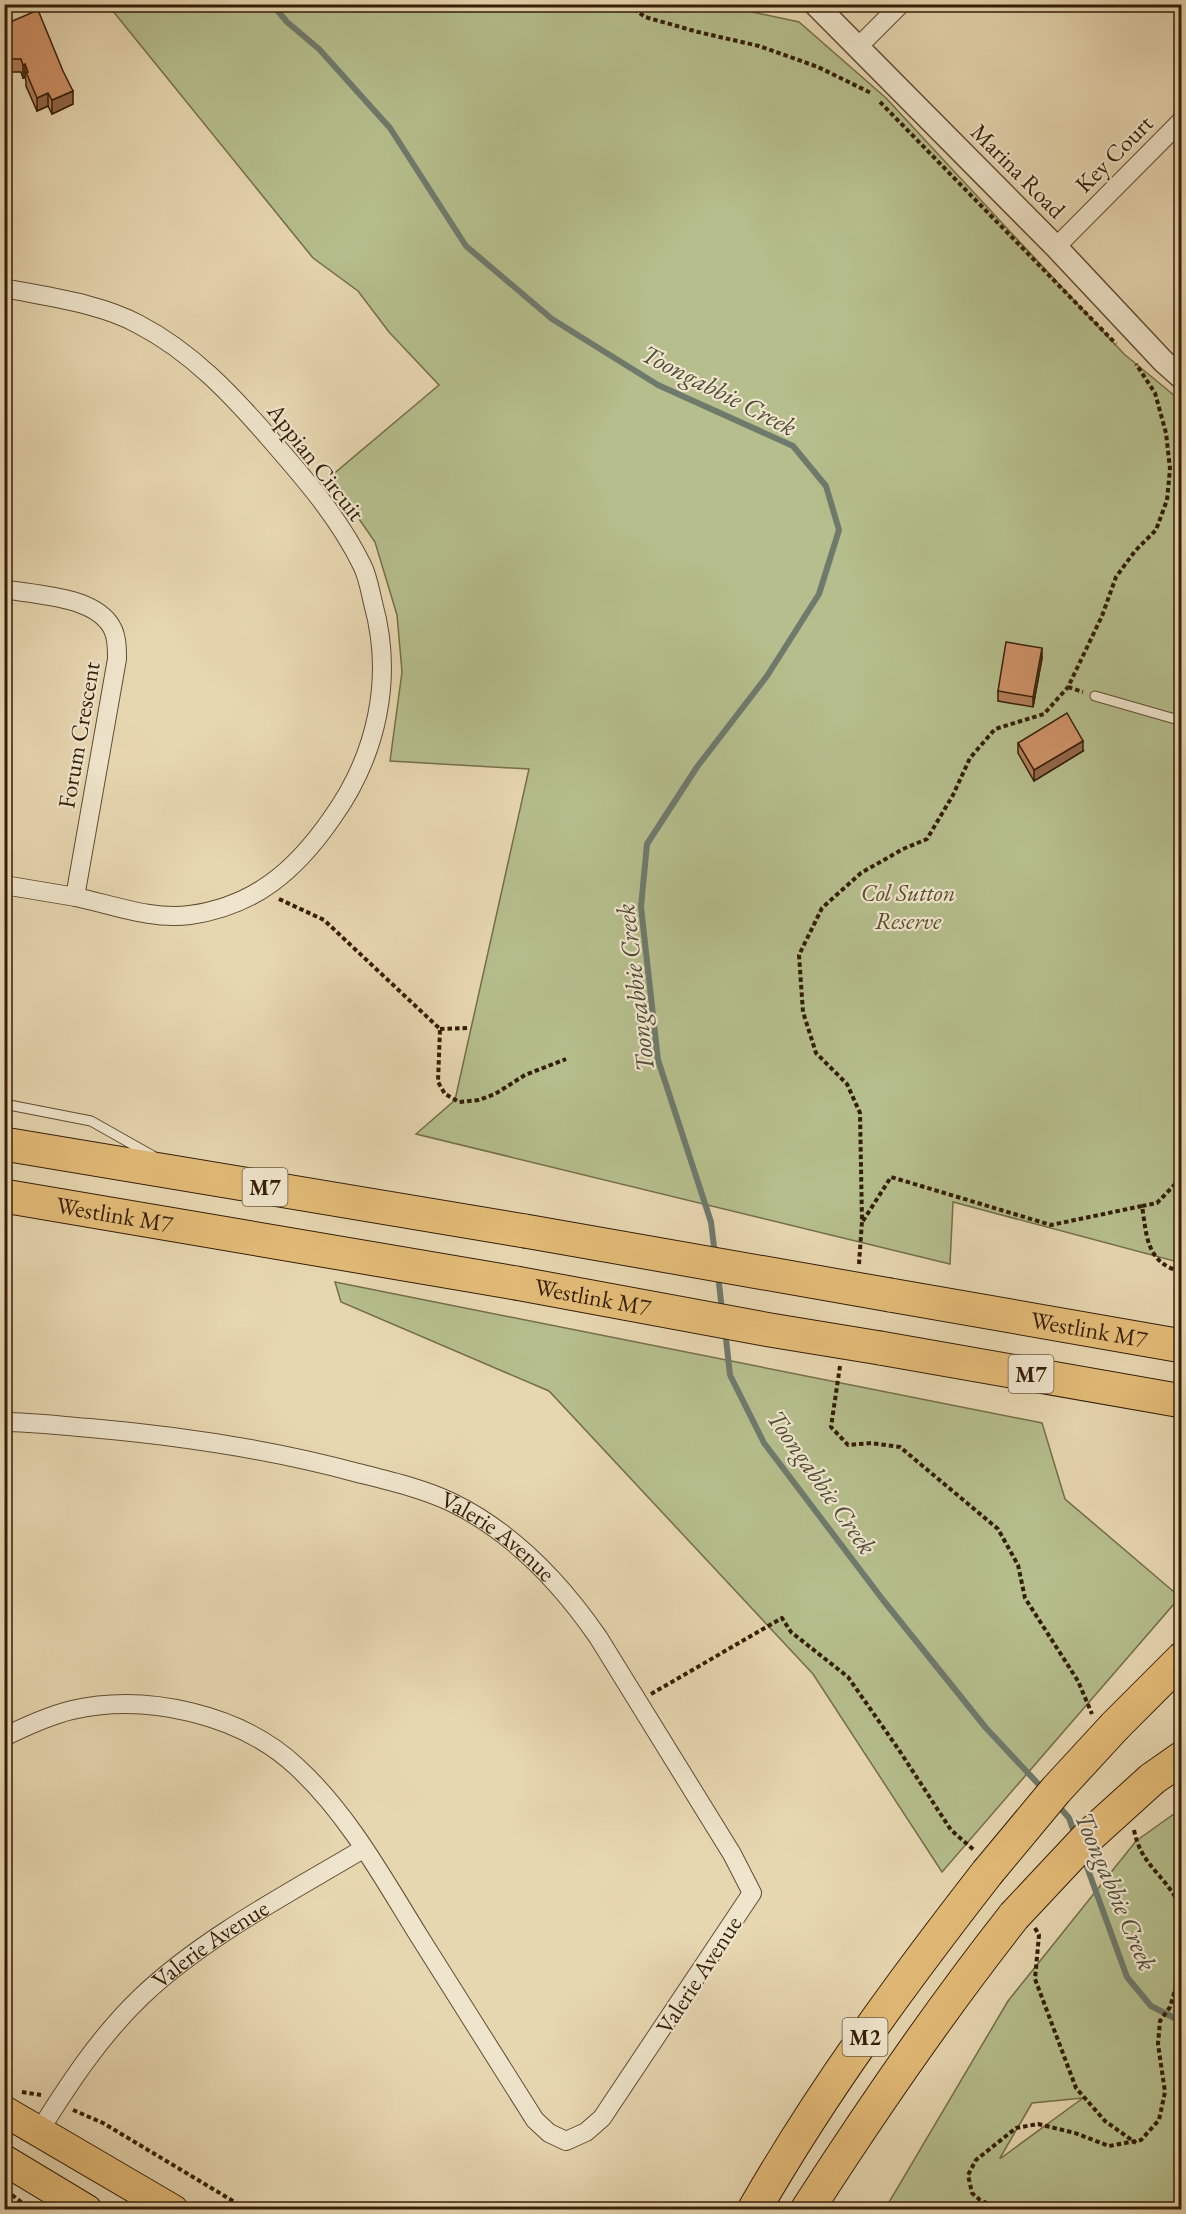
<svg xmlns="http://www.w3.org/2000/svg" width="1186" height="2214" font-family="'EB Garamond',serif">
<rect width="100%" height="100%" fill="#e7d7b1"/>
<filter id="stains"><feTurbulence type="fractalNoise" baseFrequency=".00333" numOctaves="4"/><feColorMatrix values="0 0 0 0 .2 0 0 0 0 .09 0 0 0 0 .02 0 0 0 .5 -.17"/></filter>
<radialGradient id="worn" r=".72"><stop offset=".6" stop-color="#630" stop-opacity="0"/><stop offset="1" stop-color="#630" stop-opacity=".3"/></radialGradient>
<g fill="#b5be8c" stroke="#746e49" stroke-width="1.5" fill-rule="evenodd">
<polygon points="716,4 799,22 886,98 1124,354 1181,401 1182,1250 1174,1261 953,1202 950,1264 416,1134 455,1100 529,769 390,761 402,672 397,615 375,542 330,477 439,385 389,332 358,291 313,258 108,5"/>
<polygon points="335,1282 1042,1423 1065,1499 1180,1597 942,1872 813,1674 549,1391 341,1302"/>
<path d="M 1181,1809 L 1181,2209 L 980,2210 L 971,2206 L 969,2210 L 885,2209 L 1008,2001 L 1136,1841 ZM 1083,2098 L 1001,2158 L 1000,2158 L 1032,2103 Z"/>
</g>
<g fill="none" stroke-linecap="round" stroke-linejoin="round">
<g stroke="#6f7a6d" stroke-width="6">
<polyline points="272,4 287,22 319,49 390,128 466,246 552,319 658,385 793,446 826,486 839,530 819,594 767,676 697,767 647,844 641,907 658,1060 711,1222 715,1255"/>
<polyline points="718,1274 722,1311"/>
<polyline points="725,1330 730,1375 764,1443 883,1600 986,1728 1043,1789"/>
<polyline points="1056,1803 1069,1818 1075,1835"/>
<polyline points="1083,1856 1127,1977 1151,2006 1182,2022"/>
</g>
<g stroke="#604c31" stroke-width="11">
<g id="service">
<polyline points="1095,696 1182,721"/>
<polyline points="4,1104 91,1121 153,1156"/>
</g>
</g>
<g stroke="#604c31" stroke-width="20">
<g id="minor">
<polyline points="857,48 901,4"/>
<polyline points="1056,247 1182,120"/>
<path d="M 4,288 C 48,297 99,303 138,324 C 192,352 232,395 271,440 C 305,479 339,518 362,565 C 368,577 370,590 373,603 C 394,678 377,755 332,818 C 296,870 255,906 190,915 C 152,920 113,905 76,897 C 52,893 28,889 4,885"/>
<path d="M 4,589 C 36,595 89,596 109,623 C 117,633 117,647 117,659 L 75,897"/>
<path id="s1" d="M 4,1422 C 33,1422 62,1426 90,1428 C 181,1436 270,1449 358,1473 C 390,1481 424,1489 453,1503 C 514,1533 560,1582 598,1637 L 732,1854 L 752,1893 L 602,2118 L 586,2132 L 566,2141 L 549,2133 L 535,2120 C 496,2059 458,1997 419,1936 C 383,1878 348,1814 297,1767 C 241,1714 146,1693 72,1710 C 48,1716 26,1726 4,1737"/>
<path id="s2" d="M 40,2130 C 70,2082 101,2035 142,1996 C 204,1937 291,1892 363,1849"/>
</g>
</g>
<g stroke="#604c31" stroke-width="25">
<polyline id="tertiary" points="815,4 1056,247 1163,361 1182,378"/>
</g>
<g stroke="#331d06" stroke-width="32">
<g id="trunk">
<polyline points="4,2111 173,2210"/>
<polyline points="4,2160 87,2210"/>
</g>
</g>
<g stroke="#331d06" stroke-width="35">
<g id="motorway">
<polyline points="4,1144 525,1231"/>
<path id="s3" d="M 4,1196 L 516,1283"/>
<path id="s4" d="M 890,1295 L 1182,1346"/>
<polyline points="880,1348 1182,1401"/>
<polyline points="1115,1726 1182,1659"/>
<polyline points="1152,1779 1182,1758"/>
<path d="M 754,2210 C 822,2091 903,1981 987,1873"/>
<path d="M 807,2210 C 872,2109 940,2010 1014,1916"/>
</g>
</g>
<g stroke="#331d06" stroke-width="4" stroke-dasharray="4.5 3" stroke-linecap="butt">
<polyline points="628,4 645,17 698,32 759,46 818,67 871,93"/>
<polyline points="880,102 1116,344"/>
<polyline points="1068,687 1083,692"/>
<polyline points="279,899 324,920 440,1029 438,1082 445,1094 459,1102 479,1100 495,1094 525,1075 566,1059"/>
<polyline points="440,1029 467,1028"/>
<polyline points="1142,1206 1157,1203 1182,1177"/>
<path d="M 863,1221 L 891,1177 L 1051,1225 L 1142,1206 C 1147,1237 1146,1263 1182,1272"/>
<polyline points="859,1264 862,1221 860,1113 847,1084 816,1053 803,1012 799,955 822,908 861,873 903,849 927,839 953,795 970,758 995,729 1044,714 1068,687 1102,616 1116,577 1135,551 1156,530 1167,500 1170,469 1166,433 1155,393 1136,364"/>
<polyline points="840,1366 831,1427 848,1445 871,1443 900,1447 998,1529 1018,1565 1025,1598 1078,1681 1092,1714"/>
<polyline points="651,1694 782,1618 791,1632 848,1677 899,1750 951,1830 975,1851"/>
<path d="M 1134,1830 C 1140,1860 1156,1869 1172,1892 C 1177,1898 1179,1907 1182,1915"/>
<polyline points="1035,1928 1039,1935 1035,1979 1076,2088 1105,2121 1136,2143"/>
<polyline points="22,2092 41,2095"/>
<polyline points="73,2110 103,2123 248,2210"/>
<polyline points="12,2195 31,2210"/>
<polyline points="1039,2210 993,2206 980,2200 972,2193 968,2175 976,2160 1016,2128 1038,2124 1075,2133 1109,2146 1141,2140 1159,2120 1165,2092 1158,2044 1160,2021 1170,2007 1182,1967"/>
</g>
<use href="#service" stroke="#efe5cc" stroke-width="9"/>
<use href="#minor" stroke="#efe5cc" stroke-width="18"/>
<use href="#tertiary" stroke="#efe5cc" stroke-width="22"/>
<use href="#trunk" stroke="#e4bc78" stroke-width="30"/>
<use href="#motorway" stroke="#e4bc78" stroke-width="33"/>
<g stroke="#331d06" stroke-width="35" stroke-linecap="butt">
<g id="motorway-bridge">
<polyline points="525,1231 890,1295"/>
<path id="s5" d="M 516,1283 L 770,1330 L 880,1348"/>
<polyline points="987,1873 1056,1790 1115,1726"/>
<polyline points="1014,1916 1088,1837 1152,1779"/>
</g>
</g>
<use href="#motorway-bridge" stroke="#e4bc78" stroke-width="33"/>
</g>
<g fill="#b27e59" stroke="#331d06" stroke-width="1.5">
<polygon points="4,23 73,104 52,114 48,106 37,111 26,86 26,81 25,77 23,78 21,72 4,72"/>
<polygon points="4,85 5,88 8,88 8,115 6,115 6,118 4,118"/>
<polygon points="1042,658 1033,707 998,701 998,691"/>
<polygon points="1018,743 1083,751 1034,781 1018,753"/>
</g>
<g fill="#916648" stroke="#331d06" stroke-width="1.5">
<polygon points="25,64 25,77 23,78 23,65"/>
<polygon points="73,91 73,104 52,114 52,100"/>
<polygon points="48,93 48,106 37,111 37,98"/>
<polygon points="1042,648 1042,658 1033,707 1033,697"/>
<polygon points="1083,741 1083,751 1034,781 1034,770"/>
</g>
<g fill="#cf9267" stroke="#331d06" stroke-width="1.5">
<polygon points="38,10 63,71 73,91 52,100 48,93 37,98 26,72 28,72 25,64 23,65 21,59 4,59 4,23 8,23"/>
<polygon points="4,85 5,88 8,88 8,102 6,102 6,105 4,105"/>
<polygon points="1006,642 1042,648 1033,697 998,691"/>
<polygon points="1067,713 1083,741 1034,770 1018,743"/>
</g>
<g text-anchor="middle" stroke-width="4.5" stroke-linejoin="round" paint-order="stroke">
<g fill="#efe5cc" stroke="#6b5941" stroke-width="1.5">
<rect x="242.5" y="1168" width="45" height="38" rx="4.5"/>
<rect x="1008.5" y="1355" width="45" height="38" rx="4.5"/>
<rect x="842.5" y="2018" width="45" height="38" rx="4.5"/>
</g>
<g font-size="22" font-weight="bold" fill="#331d06">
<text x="265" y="1195">M7</text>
<text x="1031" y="1382">M7</text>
<text x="865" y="2045">M2</text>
</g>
<g font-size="24" fill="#331d06" stroke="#efe5cc">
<text transform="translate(1114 154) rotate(-45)" y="8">Key Court</text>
<text transform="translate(1018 171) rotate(45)" y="8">Marina Road</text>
<text transform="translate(316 462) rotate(52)" y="8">Appian Circuit</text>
<text transform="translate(79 735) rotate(-80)" y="8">Forum Crescent</text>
<text dy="8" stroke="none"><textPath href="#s3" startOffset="112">Westlink M7</textPath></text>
<text dy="8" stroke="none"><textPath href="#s5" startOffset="78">Westlink M7</textPath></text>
<text dy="8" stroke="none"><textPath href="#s4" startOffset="202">Westlink M7</textPath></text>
<text dy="8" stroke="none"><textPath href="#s1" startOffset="514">Valerie Avenue</textPath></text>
<text dy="8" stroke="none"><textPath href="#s2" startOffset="255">Valerie Avenue</textPath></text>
<text transform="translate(699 1975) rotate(-57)" y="8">Valerie Avenue</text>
</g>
<g font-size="24" font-style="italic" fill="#5a4d2e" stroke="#efe5cc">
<text x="908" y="901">Col Sutton<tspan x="908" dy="28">Reserve</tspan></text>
</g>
<g font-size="26" font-style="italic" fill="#514c39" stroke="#efe5cc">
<text transform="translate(719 390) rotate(27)" y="9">Toongabbie Creek</text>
<text transform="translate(635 988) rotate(-97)" y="9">Toongabbie Creek</text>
<text transform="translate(822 1482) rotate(55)" y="9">Toongabbie Creek</text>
<text transform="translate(1116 1891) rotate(67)" y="9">Toongabbie Creek</text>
</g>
</g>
<rect width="1186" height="2214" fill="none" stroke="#e7d7b1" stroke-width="24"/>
<rect x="6" y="6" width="1174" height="2202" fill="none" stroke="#331d06" stroke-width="3"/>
<rect x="12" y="12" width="1162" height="2190" fill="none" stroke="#331d06" stroke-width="1.5"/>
<rect width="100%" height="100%" filter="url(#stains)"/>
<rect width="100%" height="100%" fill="url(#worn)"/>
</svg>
